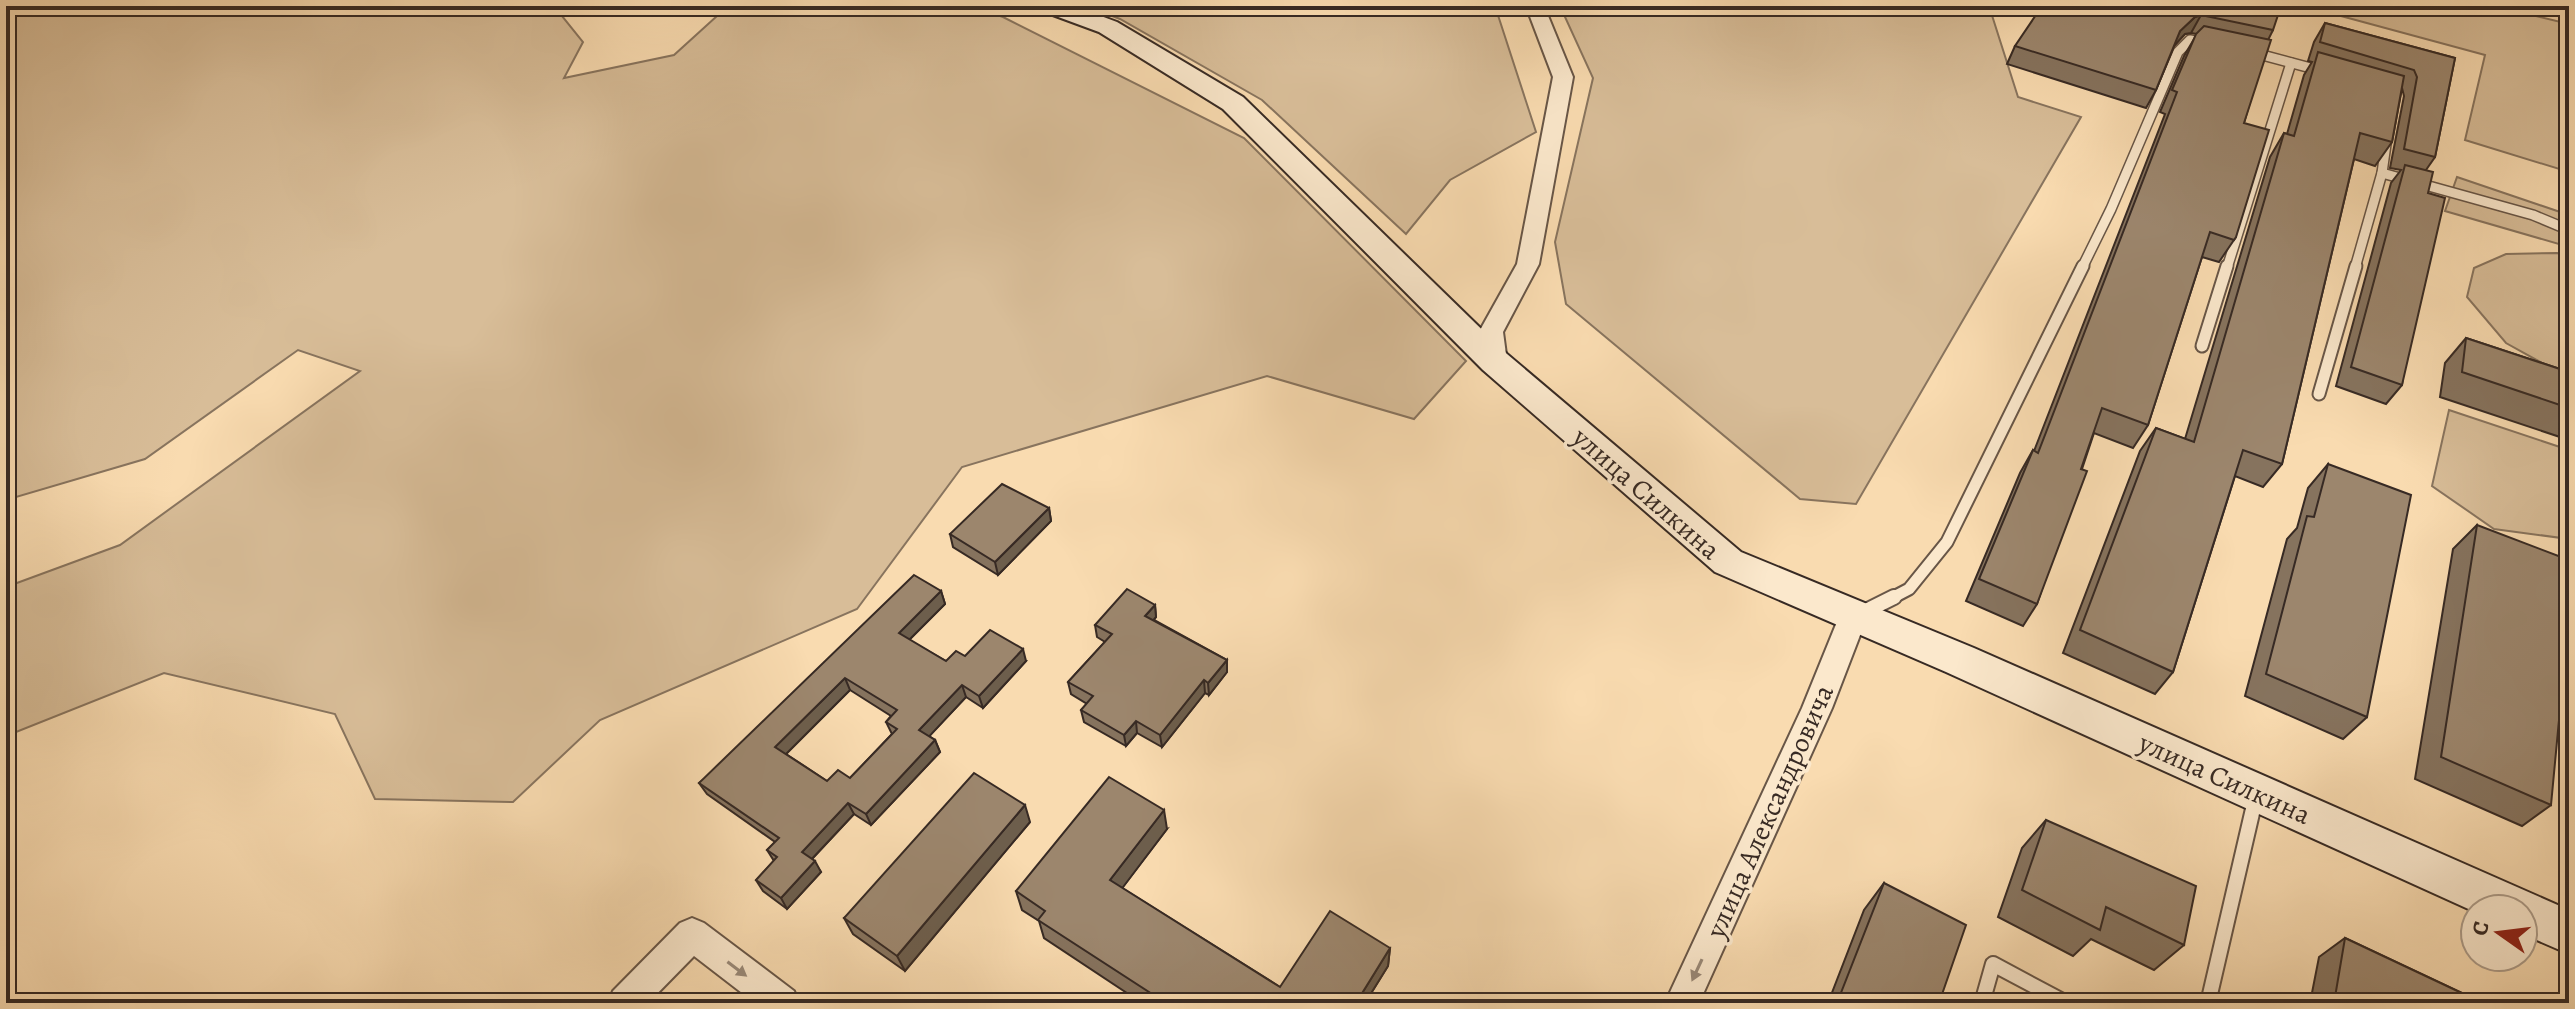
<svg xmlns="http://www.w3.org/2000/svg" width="2575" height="1009" font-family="Alegreya,serif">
<rect width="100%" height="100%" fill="#f9dbb0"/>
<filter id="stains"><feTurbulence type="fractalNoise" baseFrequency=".0025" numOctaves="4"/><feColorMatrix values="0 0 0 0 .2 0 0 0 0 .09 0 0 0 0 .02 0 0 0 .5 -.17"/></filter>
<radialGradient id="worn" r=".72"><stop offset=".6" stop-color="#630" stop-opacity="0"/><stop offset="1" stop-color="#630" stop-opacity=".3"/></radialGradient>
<g fill="#d8bd98" stroke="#88745e" stroke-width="2">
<polygon points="6,6 554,6 583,42 564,78 674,55 728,6 971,6 1003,17 1244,138 1466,361 1414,419 1267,376 962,467 857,609 600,720 513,802 375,799 335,714 164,673 6,736 6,587 120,545 360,371 298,350 145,459 6,500"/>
<polygon points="1086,6 1495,6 1536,132 1450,180 1406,234 1262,100 1120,19"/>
<polygon points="1560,6 1989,6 2018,97 2081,117 1856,504 1800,499 1566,304 1555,242 1593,78"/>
<polygon points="2304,6 2495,6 2569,24 2569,172 2465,140 2485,55"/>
<polygon points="2457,177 2569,215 2569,247 2445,211"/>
<polygon points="2557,253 2569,257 2569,378 2506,343 2467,297 2474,268 2506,254"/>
<polygon points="2449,410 2569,450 2569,539 2494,529 2432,486"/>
</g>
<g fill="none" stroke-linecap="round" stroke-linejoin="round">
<g stroke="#685647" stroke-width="12">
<g id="lane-far2">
<polyline points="2251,52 2322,71"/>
<polyline points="2382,173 2533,215 2569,230"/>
<polyline points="2082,268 2111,209 2178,52 2190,40 2206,43"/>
<polyline points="2227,268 2291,63"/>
<polyline points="2355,268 2382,173 2387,137"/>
</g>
</g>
<g stroke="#685647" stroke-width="15">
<g id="lane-far1">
<polyline points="2202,346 2227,266"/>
<polyline points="2319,394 2356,266"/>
<polyline points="1890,599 1909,589 1947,542 2083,266"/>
</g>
</g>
<g stroke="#685647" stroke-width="18">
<g id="lane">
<polyline points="1860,614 1894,597"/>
<polyline points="1982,1003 1993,964 2066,1003"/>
<polyline points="2208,1003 2256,796"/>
</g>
</g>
<g stroke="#685647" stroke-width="4">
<g id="street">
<polygon points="1526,6 1544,6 1573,77 1539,264 1503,332 1507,362 1503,368 1487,368 1479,332 1517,264 1553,77"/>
<polygon points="1853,606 1863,609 1867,617 1832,708 1699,1003 1665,1003 1802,708 1839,617 1843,609"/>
<polygon points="692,918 704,923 794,991 799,1003 755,1003 694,956 648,1003 608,1003 613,991 680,923"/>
</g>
</g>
<g stroke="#372a24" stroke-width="4">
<polygon id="secondary" points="1039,6 1074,6 1117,22 1243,97 1507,354 1741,552 1974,648 2569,910 2569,954 2523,934 2523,909 2475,909 2475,912 1946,672 1715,572 1483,370 1223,109 1099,32 1042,11"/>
</g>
<use href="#lane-far2" stroke="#fbe8cc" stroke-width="9"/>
<use href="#lane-far1" stroke="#fbe8cc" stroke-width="11"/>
<use href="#lane" stroke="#fbe8cc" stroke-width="14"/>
<use href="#street" fill="#fbe8cc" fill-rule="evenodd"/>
<use href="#secondary" fill="#fbe8cc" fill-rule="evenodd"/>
</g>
<g fill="#86735e" stroke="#372a24" stroke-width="2" fill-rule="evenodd">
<polygon points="2255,6 2273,30 2268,40 2244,123 2236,237 2219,262 2202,257 2148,425 2133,448 2094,433 2037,604 2023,626 1966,601 2020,473 2033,450 2034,451 2165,114 2160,112 2184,56 2197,34 2191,33 2185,34 2174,46 2156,90 2146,108 2007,64 2015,46"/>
<polygon points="2325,23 2455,58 2435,157 2426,170 2428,193 2402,385 2386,404 2336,386 2391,183 2401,170 2390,168 2404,96 2402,88 2392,142 2375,166 2354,159 2282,464 2263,487 2235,476 2173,672 2155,694 2063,653 2140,451 2156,428 2185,439 2270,157 2284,133 2287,134 2304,75 2312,62 2308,61 2314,42"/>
<polygon points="2466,338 2569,372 2569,440 2440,397 2445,363"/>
<polygon points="2328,464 2367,717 2343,739 2245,696 2287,539 2297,528 2308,488"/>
<polygon points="1049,508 1051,521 998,575 953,547 950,534"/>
<polygon points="2477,525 2551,805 2522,826 2415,779 2453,549"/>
<path d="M 941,591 L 945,604 L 909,640 L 946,661 L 965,656 L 1026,661 L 983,708 L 966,697 L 929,736 L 935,740 L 940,752 L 871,825 L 854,814 L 812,859 L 821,872 L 787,909 L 763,891 L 756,880 L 774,861 L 767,850 L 775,842 L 707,794 L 699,783 ZM 850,690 L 891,716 L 886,722 L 892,734 L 850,778 L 827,781 L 786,754 Z"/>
<polygon points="1155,605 1156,617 1154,620 1227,660 1227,672 1209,695 1205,693 1162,747 1137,733 1126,746 1084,722 1081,710 1087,704 1071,694 1068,682 1105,642 1097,637 1095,625"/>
<polygon points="2046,820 2184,945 2154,970 2091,939 2073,956 1998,917 2022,848"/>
<polygon points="1030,822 905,971 853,934 844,918"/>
<polygon points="1167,829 1122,888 1280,987 1390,948 1388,966 1365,1003 1142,1003 1044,938 1039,921 1022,910 1016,891"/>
<polygon points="1884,883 1939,1003 1828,1003 1864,910"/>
<polygon points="2345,938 2483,1003 2310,1003 2319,957"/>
</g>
<g fill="#6d5e4c" stroke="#372a24" stroke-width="2">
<polygon points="2201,15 2191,33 2185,34 2171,49 2180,31 2195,17"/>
<polygon points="1049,508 1051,521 998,575 995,562"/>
<polygon points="941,591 945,604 903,646 899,633"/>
<polygon points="1155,605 1156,617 1147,628 1145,616"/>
<polygon points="1023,649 1026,661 983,708 979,696"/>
<polygon points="1227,660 1227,672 1209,695 1208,683"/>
<polygon points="845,678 850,690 781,759 775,747"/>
<polygon points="1204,680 1205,693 1162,747 1160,735"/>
<polygon points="962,685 966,697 924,742 919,730"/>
<polygon points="1136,721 1137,733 1126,746 1124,735"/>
<polygon points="935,740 940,752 871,825 866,814"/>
<polygon points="848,803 854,814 808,863 802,852"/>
<polygon points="1025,805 1030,822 905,971 897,956"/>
<polygon points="1164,810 1167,829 1114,899 1110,880"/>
<polygon points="815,861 821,872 787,909 781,898"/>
<polygon points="1390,948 1388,966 1365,1003 1356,1003"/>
</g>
<g fill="#9c866d" stroke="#372a24" stroke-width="2" fill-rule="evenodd">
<polygon points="2042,6 2255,6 2279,12 2273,30 2201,15 2195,17 2180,31 2156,90 2015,46"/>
<polygon points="2325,23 2455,58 2435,157 2404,149 2417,77 2414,70 2320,42"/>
<polygon points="2204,26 2271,40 2244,123 2269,130 2236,237 2234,240 2210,232 2148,425 2102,408 2081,469 2087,471 2037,604 1979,579 2033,450 2038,453 2177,92 2172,90 2196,34"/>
<polygon points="2318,52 2404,76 2392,142 2360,133 2282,464 2243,450 2173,672 2080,630 2156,428 2194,442 2284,133 2294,136"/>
<polygon points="2405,165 2433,172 2428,193 2445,198 2402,385 2351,367"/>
<polygon points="2466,338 2569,372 2569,408 2462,372"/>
<polygon points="2328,464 2411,495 2367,717 2266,674 2307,516 2314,517"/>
<polygon points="1002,484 1049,508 995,562 950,534"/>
<polygon points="2477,525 2569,560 2569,614 2551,805 2441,757"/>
<path d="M 914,575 L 941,591 L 899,633 L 946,661 L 956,651 L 965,656 L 990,630 L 1023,649 L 979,696 L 962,685 L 919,730 L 935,740 L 866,814 L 848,803 L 802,852 L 815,861 L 781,898 L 756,880 L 777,857 L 767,850 L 779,838 L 699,783 ZM 845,678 L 897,710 L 886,722 L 897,729 L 850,778 L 838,770 L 827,781 L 775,747 Z"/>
<polygon points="1127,589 1155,605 1145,616 1227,660 1208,683 1204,680 1160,735 1136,721 1124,735 1081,710 1093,696 1068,682 1112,634 1095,625"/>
<polygon points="974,773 1025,805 897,956 844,918"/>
<polygon points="1109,777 1164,810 1110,880 1280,987 1330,911 1390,948 1356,1003 1166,1003 1038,920 1045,911 1016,891"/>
<polygon points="2046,820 2196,886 2184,945 2106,907 2100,930 2022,890"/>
<polygon points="1884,883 1966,925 1939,1003 1837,1003"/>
<polygon points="2345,938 2483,1003 2334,1003"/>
</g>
<defs><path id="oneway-solid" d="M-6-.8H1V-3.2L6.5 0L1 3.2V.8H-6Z" transform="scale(2)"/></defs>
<g fill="#998978">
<use href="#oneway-solid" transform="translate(737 969) rotate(37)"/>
<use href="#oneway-solid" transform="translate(1697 970) rotate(115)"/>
</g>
<g text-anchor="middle" stroke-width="7" stroke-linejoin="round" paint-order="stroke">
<g font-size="28" fill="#372a24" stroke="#fbe8cc">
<text transform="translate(1647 493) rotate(41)" y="10">улица Силкина</text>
<text transform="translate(2225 778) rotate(24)" y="10">улица Силкина</text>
<text transform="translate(1769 811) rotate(-66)" y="10">улица Александровича</text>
</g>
</g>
<rect width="2575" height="1009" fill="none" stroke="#f9dbb0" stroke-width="32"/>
<rect x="8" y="8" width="2559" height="993" fill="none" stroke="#372a24" stroke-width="4"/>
<rect x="16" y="16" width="2543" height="977" fill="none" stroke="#372a24" stroke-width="2"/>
<g transform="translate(2499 933) rotate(284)"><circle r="38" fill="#fbe8cc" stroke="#ad9c89" stroke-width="2"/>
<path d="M0-6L14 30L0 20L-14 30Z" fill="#8f2418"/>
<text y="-12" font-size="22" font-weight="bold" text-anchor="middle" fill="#372a24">С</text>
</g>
<rect width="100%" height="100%" filter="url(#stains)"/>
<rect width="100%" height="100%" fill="url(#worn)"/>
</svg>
